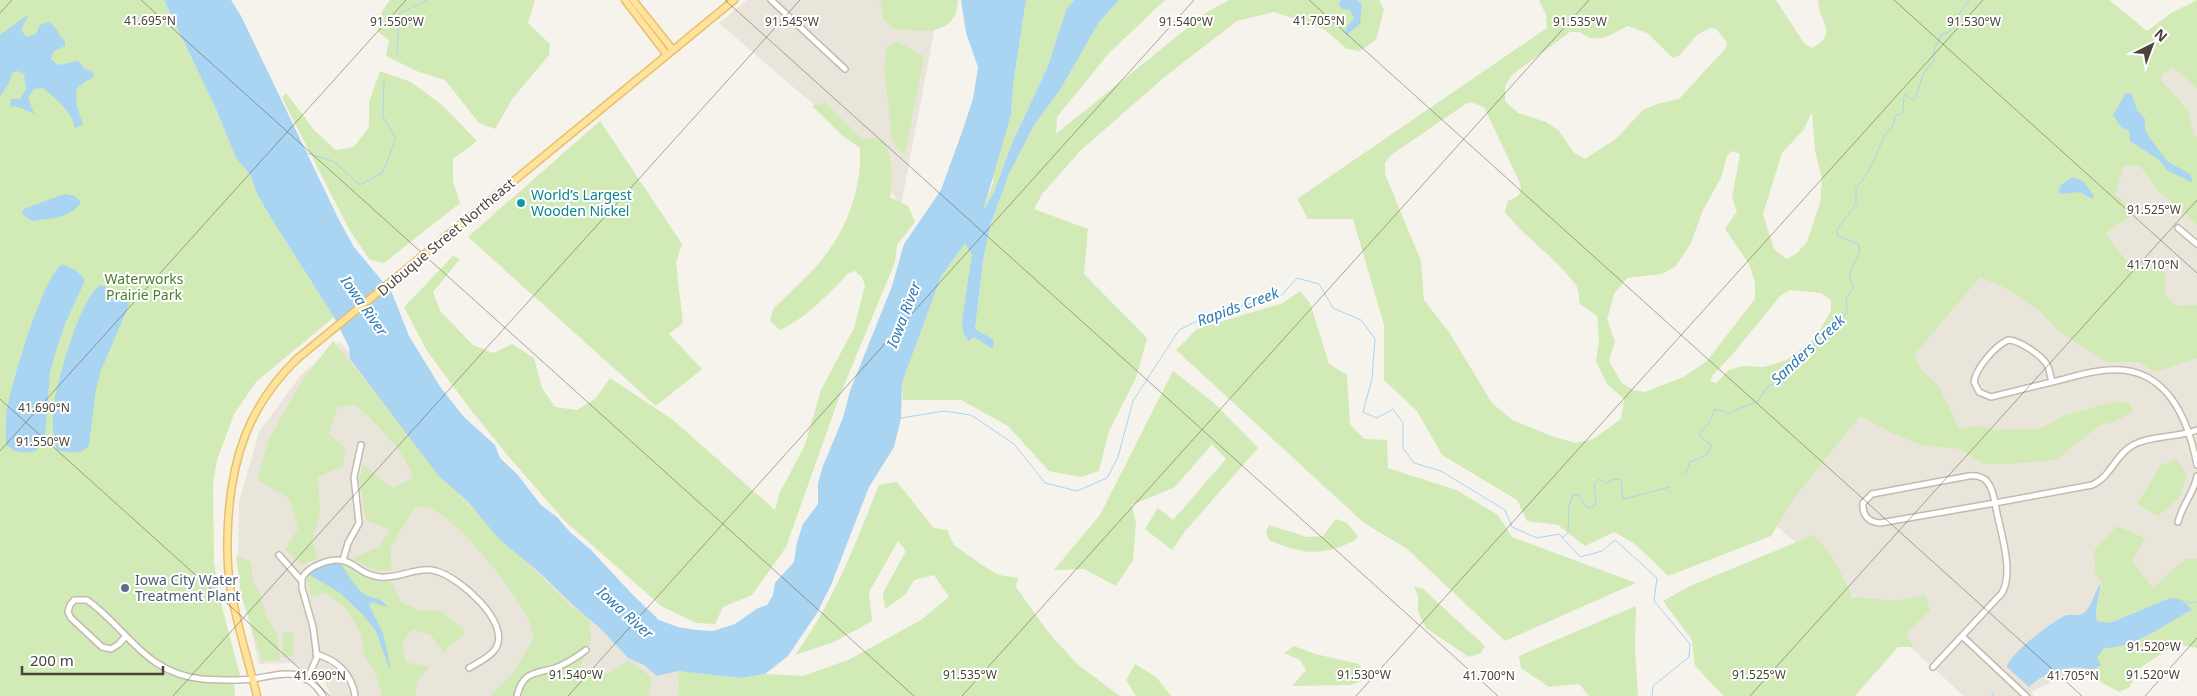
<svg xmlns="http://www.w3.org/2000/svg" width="2197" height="696" font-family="'Noto Sans',sans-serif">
<rect width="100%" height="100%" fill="#f6f3ec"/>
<g fill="#eae5da">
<polygon points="747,0 940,0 901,206 858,143 719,23"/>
<polygon points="2197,27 2197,626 2103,679 2076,670 2031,692 2034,696 1964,696 1765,515"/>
<polygon points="339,342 590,594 725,696 332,696 324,681 292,663 259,664 238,572 239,502 259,432 300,376"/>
</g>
<g fill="#d2eab5" fill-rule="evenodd">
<polygon points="0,0 164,0 216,109 236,158 251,176 257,194 271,218 334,317 256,382 234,414 217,460 213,484 214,560 218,592 241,679 236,679 234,684 235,696 0,696"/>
<polygon points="390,0 535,0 528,23 550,44 549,55 513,98 495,129 479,123 445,80 419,72 386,56 389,40 378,32 381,13"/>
<path d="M 878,0 L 958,0 C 956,39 920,31 892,28 L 883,18 L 881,4 Z"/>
<polygon points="1026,0 1074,0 1066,10 1048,66 1012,143 994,192 981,215 993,183 993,174 1011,115 1013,85"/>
<polygon points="1119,0 1165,0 1108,54 1057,117 1056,134 1207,12 1229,0 1341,0 1338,3 1350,9 1354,18 1345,29 1346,34 1362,4 1357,0 1379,0 1384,10 1376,40 1360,51 1347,49 1324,29 1274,12 1237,21 1167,75 1080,151 1042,194 1034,209 1088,229 1084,274 1147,338 1136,378 1109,431 1099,471 1080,477 1049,471 1008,426 961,400 903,400 902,383 941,277 965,242 973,255 962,319 970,342 974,337 993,348 994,340 975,329 983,261 990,226 1009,174 1033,127 1060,90 1099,22"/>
<path d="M 1539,0 L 1776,0 L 1804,43 L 1812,48 C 1840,34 1818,21 1818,0 L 2109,0 L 2147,31 L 2171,13 L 2197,0 L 2197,88 L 2172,67 L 2162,74 L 2161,80 L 2188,110 L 2194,135 L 2197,137 L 2197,225 L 2157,189 L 2140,166 L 2124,166 L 2115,194 L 2135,213 L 2106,233 L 2126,261 L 2155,262 L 2167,276 L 2164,294 L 2176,306 L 2197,305 L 2197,358 L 2155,372 L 2139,362 L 2105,362 L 2058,330 L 2036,308 L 2006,288 L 1980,277 L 1915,354 C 1920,375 1927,371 1938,386 C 1946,398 1951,415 1960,429 L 1978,425 L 1995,430 L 2039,429 L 2065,415 L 2118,401 L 2130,404 L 2133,411 L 2116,421 L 2099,426 L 2056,460 L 2004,464 L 1984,464 L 1959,449 L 1921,445 L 1892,433 L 1860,416 L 1794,498 L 1771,536 L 1668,576 L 1635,544 L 1614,532 L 1585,546 L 1558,525 L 1527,521 L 1517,500 L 1442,455 L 1417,411 L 1384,380 L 1384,325 L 1353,219 L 1308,219 L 1297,199 L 1547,28 L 1546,15 ZM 1628,26 L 1647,33 L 1673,58 L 1680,55 L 1697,35 L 1710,28 L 1716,29 L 1727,42 L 1726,48 L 1679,99 L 1657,104 L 1643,110 L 1616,139 L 1585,159 L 1574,153 L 1559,131 L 1546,122 L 1518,113 L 1505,101 L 1505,86 L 1512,75 L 1570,32 L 1580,32 C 1597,46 1611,34 1628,26 ZM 1467,103 L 1473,103 L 1484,107 L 1520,183 L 1521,191 L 1518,196 L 1508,201 L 1505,212 C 1526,239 1556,258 1576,285 C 1579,290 1579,298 1580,304 L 1597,316 L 1599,341 L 1596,361 L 1607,384 L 1624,399 L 1621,419 L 1593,439 L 1576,443 L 1554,437 L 1512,420 L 1492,403 L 1449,332 L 1424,300 L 1421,261 L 1385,174 L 1385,163 L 1391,155 ZM 1812,112 L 1815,151 L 1822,179 L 1820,203 L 1807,242 L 1796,254 L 1786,259 L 1774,249 L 1763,214 L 1782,153 L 1804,129 ZM 1732,151 L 1740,154 L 1732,198 L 1737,211 L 1725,229 L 1749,264 L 1755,282 L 1755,299 L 1706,362 L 1683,377 L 1645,392 L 1633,390 L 1622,383 L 1609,361 L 1615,341 L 1607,320 L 1614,294 L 1627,278 L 1662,274 L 1676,266 L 1691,243 L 1703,210 L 1721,178 L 1727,156 ZM 1790,290 L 1821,293 L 1831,300 L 1831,311 L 1815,338 L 1787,360 L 1764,367 L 1743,366 L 1729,370 L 1716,383 L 1710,381 L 1713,375 L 1732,355 L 1780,296 Z"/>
<polygon points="898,42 924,56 905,154 901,152 892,140 884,64 887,47"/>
<polygon points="380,71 411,82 442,105 477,141 453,159 453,182 460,203 384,263 370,260 350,231 282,98 286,93 315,131 336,150 354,147 369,127 369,102"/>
<path d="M 826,103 L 863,140 L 871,138 L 884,140 C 893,159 893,177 890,197 L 908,206 L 915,222 L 897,245 L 895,262 L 840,395 L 786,547 L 752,595 L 723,607 L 715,624 L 696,623 L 661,606 L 565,521 L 508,456 L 471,410 L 427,351 L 404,307 L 453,256 L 460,259 L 433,292 L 441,312 L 473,345 L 493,353 L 512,344 L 534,358 L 542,388 L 555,407 L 577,410 L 596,398 L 610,378 L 673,420 L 775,510 L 780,492 L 805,445 L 821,390 L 854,328 L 865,286 L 862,277 L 855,271 L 849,273 C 827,295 808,317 780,330 L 770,321 L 773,309 C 790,292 813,273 827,253 C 849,224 862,185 860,148 L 844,137 L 812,106 Z"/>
<polygon points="600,121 682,244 676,263 683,323 669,334 702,369 656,406 468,237"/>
<polygon points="1300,291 1310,303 1329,364 1347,375 1350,424 1364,439 1387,440 1388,468 1456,490 1498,515 1512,537 1636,583 1505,641 1406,548 1364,523 1176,350 1197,329 1283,303"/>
<path d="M 333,341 L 459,495 L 571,606 L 589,618 L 591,639 L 580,668 L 608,674 L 628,661 L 643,670 L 652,679 L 648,696 L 490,696 L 513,673 L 534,638 C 532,631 530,623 527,616 C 513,589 458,519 430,508 C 426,506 419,507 415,507 L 390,548 L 392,571 L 374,570 L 352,559 L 380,546 L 390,530 L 366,520 L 359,479 L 363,464 L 392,488 L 413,478 C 404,448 378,427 356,405 L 338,407 L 329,433 L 345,448 L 343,466 L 318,477 L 320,512 L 312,541 L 318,558 L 302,565 L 285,549 L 298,529 L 289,498 L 257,480 L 269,439 L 301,382 Z"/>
<polygon points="1173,371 1214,403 1258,448 1186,530 1172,550 1145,529 1158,508 1173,520 1226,459 1212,444 1175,487 1132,505 1136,523 1133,560 1116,586 1084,569 1054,570 1100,515"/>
<polygon points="2177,459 2187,475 2179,498 2158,516 2137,504 2161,465"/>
<path d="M 897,482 L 934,528 L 947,530 L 954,545 L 982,565 L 999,575 L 1018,578 L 1016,587 L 1048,632 L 1077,664 L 1120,696 L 677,696 L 679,692 L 678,671 L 740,678 L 765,674 L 803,676 L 848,660 L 921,620 L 949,597 L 934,575 L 914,580 L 905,595 L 885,609 L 883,593 L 906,551 L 898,541 L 869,592 L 872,621 L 834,642 L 795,655 C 833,603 855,545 879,485 Z"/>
<path d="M 1336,519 L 1347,523 L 1358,536 C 1354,542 1349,543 1342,546 C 1312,557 1297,551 1269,540 L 1266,532 L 1269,525 L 1307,537 L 1323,536 Z"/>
<path d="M 2117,526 L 2145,538 L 2132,561 L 2153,588 L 2185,559 L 2197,559 L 2197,648 L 2176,644 L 2137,670 L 2130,687 L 2119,692 L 2088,675 L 2092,670 L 2101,665 L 2097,658 L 2104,648 C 2136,648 2164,624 2192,610 L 2170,598 L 2109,623 L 2097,621 L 2096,615 L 2101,582 L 2095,573 L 2094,551 Z"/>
<polygon points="1814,535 1833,558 1853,597 1897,601 1925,594 1930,610 1906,634 1913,647 1898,647 1855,696 1724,696 1695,666 1692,640 1663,601 1690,586"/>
<polygon points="236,555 251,562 253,583 261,595 266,616 277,633 280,660 262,661 241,595"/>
<polygon points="338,561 375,581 392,582 401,602 421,611 441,611 463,629 464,635 450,645 444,653 431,635 412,629 402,644 406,662 430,667 418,679 415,694 417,696 382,696 376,674 364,655 360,632 345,607 325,593 311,597 306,577"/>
<polygon points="1414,587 1422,588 1485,646 1481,653 1469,657 1426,628 1418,612 1418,596"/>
<polygon points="1636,606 1635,648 1638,696 1589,696 1579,684 1549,687 1521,668 1519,656"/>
<polygon points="293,632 294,656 283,657 282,633"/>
<polygon points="1294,646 1315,654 1359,664 1364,675 1363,680 1352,685 1292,686 1306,670 1300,660 1284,653"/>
<polygon points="1135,664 1156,677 1171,696 1136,696 1126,680"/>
</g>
<g fill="#a9d4f2">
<polygon points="164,0 231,0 241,16 339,220 354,247 392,293 409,336 441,388 464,417 495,445 500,458 517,474 541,505 557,517 570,532 591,550 632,594 659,620 678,627 697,630 713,631 735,624 758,608 767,605 773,595 775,583 794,562 797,542 803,524 818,504 818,483 823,466 843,418 850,391 892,286 904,244 941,190 962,132 973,99 978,67 966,33 961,0 1026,0 1013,85 1011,115 983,211 994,192 1012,143 1048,66 1066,10 1074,0 1119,0 1099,22 1060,90 1033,127 1009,174 990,226 983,261 975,329 994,340 993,349 974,337 969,342 963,332 962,319 972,255 965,243 941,277 902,383 901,418 894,447 869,487 831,585 817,613 788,656 765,674 740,678 678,671 657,676 644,665 628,658 601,629 573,605 539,572 500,540 468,502 438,475 350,359 349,347 334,317 271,218 257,194 251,176 236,158 216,109"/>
<polygon points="1341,0 1357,0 1362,4 1360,24 1346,35 1345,29 1354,18 1350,10 1342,9 1338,4"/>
<path d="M 29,14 L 21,30 L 26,37 L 36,34 L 40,25 L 49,22 C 57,27 58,35 65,41 L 65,46 L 54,51 L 51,59 L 58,65 L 78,61 L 84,68 L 93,73 L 94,77 L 86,81 L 76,89 L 77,107 L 83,124 L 75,128 C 71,110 57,100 43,88 L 34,89 L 28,98 L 34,114 L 19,107 L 10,106 L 11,99 L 20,99 L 26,89 L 24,74 L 18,71 L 12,73 L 9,83 L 0,97 L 0,35 Z"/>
<polygon points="2128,93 2132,95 2137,110 2145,119 2145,130 2149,137 2168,162 2190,174 2193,183 2167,170 2158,159 2130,141 2129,131 2121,127 2113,115 2125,94"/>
<polygon points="2073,177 2083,181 2094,196 2092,199 2080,192 2061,194 2058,192 2061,185"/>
<path d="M 64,194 L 75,196 L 81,202 C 71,219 50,218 32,221 L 22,214 L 24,209 Z"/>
<path d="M 62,264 L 77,271 L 85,280 L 65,324 L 57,348 L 50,372 L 45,435 L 36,451 C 24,453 14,454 6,444 C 6,433 5,421 7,410 C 12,382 42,279 62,264 Z"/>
<path d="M 102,285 L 125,296 L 129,300 L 129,305 L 101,370 L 96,389 L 89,445 C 82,456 67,452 57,450 C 52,435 52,419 54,404 C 57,383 82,290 102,285 Z"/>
<path d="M 338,561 C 348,572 354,588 366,595 C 374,600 382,597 387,607 L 372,602 L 369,605 L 383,633 L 390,665 L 389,668 L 376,631 L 363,615 L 340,593 L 310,575 C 315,565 328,562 338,561 Z"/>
<path d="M 2100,584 C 2100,596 2094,610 2097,621 L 2110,623 L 2170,598 L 2182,600 L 2192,610 C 2164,624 2136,648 2104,648 L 2097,658 L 2101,665 L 2092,670 C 2071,663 2045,671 2029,687 L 2007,667 C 2008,655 2052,622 2064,616 C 2071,613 2080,618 2086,611 C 2092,604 2095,592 2100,584 Z"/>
</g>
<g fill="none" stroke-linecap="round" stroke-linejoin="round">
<g stroke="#a9d4f2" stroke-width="1">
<polyline points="397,56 399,14 427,0"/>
<polyline points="306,153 333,161 360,185 383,172 396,138 383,117 384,80"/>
<polyline points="901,418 944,411 971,415 1014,444 1045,483 1077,491 1107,478 1118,457 1133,401 1179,330 1213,313 1281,296 1297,278 1319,284 1333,308 1361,320 1375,339 1372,379 1363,412 1377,418 1393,409 1403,423 1403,448 1414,463 1441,471 1505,510 1512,527 1537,538 1559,534 1580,557 1602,551 1615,540 1657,578 1654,601 1690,644 1689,657 1653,686 1652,696"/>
<path d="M 1685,474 L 1690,462 L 1707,455 L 1712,446 L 1699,435 L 1710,421 L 1715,409 L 1729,413 L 1758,401 L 1766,388 L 1779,381 L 1817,341 L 1847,313 L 1846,298 L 1854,288 L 1849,275 L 1860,251 L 1858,244 L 1838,236 L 1837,230 L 1856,204 L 1856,188 C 1869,174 1875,157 1883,139 C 1887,129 1894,130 1895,116 L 1903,113 L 1904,95 L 1914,100 C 1923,82 1918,77 1934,61 L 1934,50 L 1942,34 L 1949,32 L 1952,24 L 1969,0"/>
<polyline points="1563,537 1568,533 1569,506 1573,495 1579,495 1586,507 1591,508 1596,505 1594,484 1599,479 1606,483 1614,479 1621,480 1623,499 1670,487"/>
<polyline points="2185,603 2197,602"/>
<polyline points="1992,696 1994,692"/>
</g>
<g stroke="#c2bbae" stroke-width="8">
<g id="minor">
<polyline points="771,0 845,69"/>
<polyline points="2178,228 2197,244"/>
<path d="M 2008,340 C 2019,340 2039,354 2046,363 C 2050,368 2050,376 2052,382 L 1991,397 L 1979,392 L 1974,382 C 1976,368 1995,346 2008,340 Z"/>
<path d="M 2052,382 C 2070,378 2089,371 2108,370 C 2166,365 2188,418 2197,465"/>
<path d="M 1969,476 C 1988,474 1992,487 1995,503 L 1880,523 C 1868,522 1862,515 1863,503 L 1872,494 Z"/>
<path d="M 2178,522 C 2182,505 2194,493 2197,476"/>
<polyline points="279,555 301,580"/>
<polyline points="343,560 348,543 359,523 354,477 361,445"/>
<polyline points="1962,636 2026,696"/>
<path d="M 125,637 L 119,644 L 111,649 L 102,647 L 71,618 L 68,612 L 70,605 L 74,600 L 87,600 C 128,629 144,673 202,679 C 218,680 236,681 252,679 C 280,675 304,664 323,696"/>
<path d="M 316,654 C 337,660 352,674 355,696"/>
<path d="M 1933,667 L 2002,593 C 2015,571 1999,528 1995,503 L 2092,485 C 2111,477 2115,455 2133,445 C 2152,435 2177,438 2197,430"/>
<path d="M 307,680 L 317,657 L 313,627 L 302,588 L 302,578 C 306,571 312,567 320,564 C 353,551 353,574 380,577 C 399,579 417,566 436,571 C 459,577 511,622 496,648 C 491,657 477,663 469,668"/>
<path d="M 517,696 C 523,671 535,674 555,668 C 566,664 577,657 586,650"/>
</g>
</g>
<g stroke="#e6c16a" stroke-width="9">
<g id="major">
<polyline points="625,0 667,55"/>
<polyline points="633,0 673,50"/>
<path d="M 257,696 C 248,659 236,623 230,585 C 227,565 227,545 228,525 C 231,458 249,405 298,358 L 734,0"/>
</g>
</g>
<use href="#minor" stroke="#fff" stroke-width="5"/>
<use href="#major" stroke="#ffe39c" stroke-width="6"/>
</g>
<path fill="none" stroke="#4b4439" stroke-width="1" stroke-opacity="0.45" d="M 141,0 L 914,696M 725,0 L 1498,696M 1309,0 L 2082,696M 1894,0 L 2197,273M 0,13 L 12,0M 0,399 L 330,696M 0,451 L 406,0M 173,696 L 800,0M 568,696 L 1194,0M 962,696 L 1589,0M 1356,696 L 1983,0M 1750,696 L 2197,200M 2145,696 L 2197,638"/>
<circle fill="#0f9aa8" stroke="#fff" stroke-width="2" cx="521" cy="203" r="5"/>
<circle fill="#5c6f8a" stroke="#fff" stroke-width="2" cx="125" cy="588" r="5"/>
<g text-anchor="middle" stroke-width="4" stroke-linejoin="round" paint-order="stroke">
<g font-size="14" fill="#0d838f" stroke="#fff" text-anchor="start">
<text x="531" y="200">World’s Largest<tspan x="531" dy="16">Wooden Nickel</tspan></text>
</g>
<g font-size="14" fill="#4b4439" stroke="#fff">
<text transform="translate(446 237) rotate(-40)" y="5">Dubuque Street Northeast</text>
</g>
<g font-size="14" fill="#4a7f2a" stroke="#fff">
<text x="144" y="284">Waterworks<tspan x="144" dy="16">Prairie Park</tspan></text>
</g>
<g font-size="14" fill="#4e5e75" stroke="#fff" text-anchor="start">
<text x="135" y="585">Iowa City Water<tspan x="135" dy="16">Treatment Plant</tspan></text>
</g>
<g font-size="15" font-style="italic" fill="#2e7ab2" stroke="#fff">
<text transform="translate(364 306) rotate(55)" y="5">Iowa River</text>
<text transform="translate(1238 307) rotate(-20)" y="5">Rapids Creek</text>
<text transform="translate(904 315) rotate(-69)" y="5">Iowa River</text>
<text transform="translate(1808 350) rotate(-43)" y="5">Sanders Creek</text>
<text transform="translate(625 613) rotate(42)" y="5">Iowa River</text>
</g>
</g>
<g font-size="12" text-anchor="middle" fill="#4b4439" stroke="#fff" stroke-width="4" stroke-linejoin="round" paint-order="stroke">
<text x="150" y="25">41.695°N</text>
<text x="1319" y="25">41.705°N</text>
<text x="397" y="26">91.550°W</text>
<text x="792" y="26">91.545°W</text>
<text x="1186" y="26">91.540°W</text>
<text x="1580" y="26">91.535°W</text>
<text x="1974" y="26">91.530°W</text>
<text x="2154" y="214">91.525°W</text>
<text x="2153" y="269">41.710°N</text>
<text x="44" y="412">41.690°N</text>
<text x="43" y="446">91.550°W</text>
<text x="2154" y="651">91.520°W</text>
<text x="576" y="679">91.540°W</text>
<text x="970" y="679">91.535°W</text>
<text x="1364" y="679">91.530°W</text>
<text x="1759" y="679">91.525°W</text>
<text x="2153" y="679">91.520°W</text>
<text x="320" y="680">41.690°N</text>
<text x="1489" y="680">41.700°N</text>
<text x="2073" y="680">41.705°N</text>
</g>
<g transform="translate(2152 45) rotate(42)" stroke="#ffffff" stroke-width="4" paint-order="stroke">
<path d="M0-4L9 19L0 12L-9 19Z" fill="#4b4439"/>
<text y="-8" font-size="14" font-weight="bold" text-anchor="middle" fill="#4b4439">N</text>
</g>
<path d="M22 666v8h141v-8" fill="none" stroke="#4b4439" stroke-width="2.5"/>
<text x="30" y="666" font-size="15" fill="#4b4439" stroke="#ffffff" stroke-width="4" paint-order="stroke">200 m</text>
</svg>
